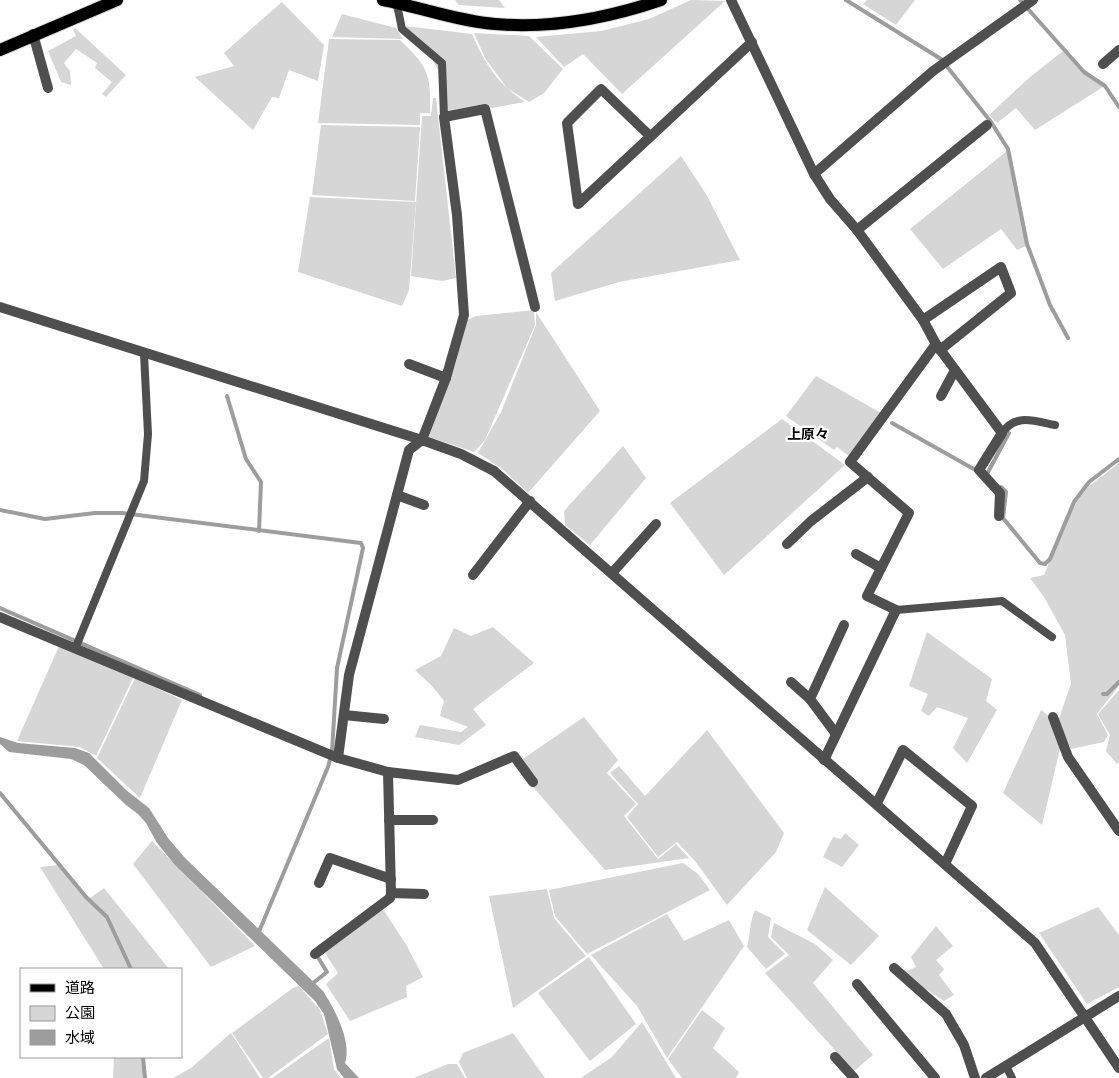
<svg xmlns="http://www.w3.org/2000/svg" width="1119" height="1078" font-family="Signika,'Noto Sans JP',sans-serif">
<rect width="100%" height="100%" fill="#fff"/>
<g fill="#d6d6d6">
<polygon points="455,0 499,0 505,8 459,5"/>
<polygon points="691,0 725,1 622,94 583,54 564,67 536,37 601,31 649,19"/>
<polygon points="867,0 915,0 896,25 863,4"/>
<polygon points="282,2 324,45 318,81 289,70 279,98 272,97 253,130 195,77 234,66 224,53"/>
<polygon points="342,14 396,28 403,39 332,37"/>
<path d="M 405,26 L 472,34 C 486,65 496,82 525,102 L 492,108 L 484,104 L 447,111 L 438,70 L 432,59 Z"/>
<polygon points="75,28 126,75 106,97 102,94 112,82 95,68 97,63 76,49 64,63 70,71 71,85 61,82 48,51 76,36 73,30"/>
<polygon points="474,33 529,36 563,69 544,93 529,102 507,88 485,58"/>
<path d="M 329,39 L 400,40 C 428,67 431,73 430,113 L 420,113 L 420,125 L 318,123 Z"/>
<polygon points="1063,51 1082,72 1103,87 1035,130 1016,108 997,123 989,115 1030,77"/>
<polygon points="433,98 436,98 456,278 442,281 411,276 422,116 431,116"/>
<polygon points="321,125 420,127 415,201 312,195"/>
<polygon points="1007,151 1026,246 1017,250 1001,229 943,269 910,229"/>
<polygon points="681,156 706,194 740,260 619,282 555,301 551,273"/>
<polygon points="310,197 416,202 409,290 402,306 298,272"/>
<polygon points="534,310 535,325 485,440 474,452 429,437 455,366 467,320 476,316"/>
<polygon points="536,312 600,411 528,493 501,468 478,453 501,412 536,325"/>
<polygon points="816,376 881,413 849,456 837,447 834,450 786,416"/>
<polygon points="782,419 845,465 724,575 670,503"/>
<polygon points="623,446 646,478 590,545 565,525 564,511"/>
<polygon points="1119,463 1119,686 1097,714 1108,735 1104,742 1071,749 1058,721 1071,684 1065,635 1044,597 1030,578 1044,575 1071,510 1088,487"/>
<polygon points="493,627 534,663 473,709 486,725 459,745 415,737 420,725 461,732 468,727 440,716 444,701 433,687 415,670 441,656 454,628 471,636"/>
<polygon points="927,632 992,679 986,701 997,710 967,763 953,748 968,718 937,707 929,716 921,711 928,694 909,686"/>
<polygon points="59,646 133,678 96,756 80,747 17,741"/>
<polygon points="135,678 182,700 140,798 97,758"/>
<polygon points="1119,690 1119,762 1117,764 1106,751 1110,735 1098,714"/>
<polygon points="1041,710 1049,716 1060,749 1042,825 1003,793"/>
<polygon points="584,717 618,760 607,773 636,804 624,816 658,859 676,844 689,858 605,870 514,765"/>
<polygon points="707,730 784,833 776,852 727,905 695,861 677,842 658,857 627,817 638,804 610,773 619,766 645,796"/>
<polygon points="845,833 859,845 842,867 823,857 833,837 841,839"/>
<polygon points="152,841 255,946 211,967 133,864"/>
<polygon points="683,863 698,874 710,890 587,954 555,916 549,890"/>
<polygon points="58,865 84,897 106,918 129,969 104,969 40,867"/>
<polygon points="825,887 879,936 851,965 807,930"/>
<polygon points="104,888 169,969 133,969 109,917 90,898"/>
<polygon points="547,889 554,918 586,956 513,1008 489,896"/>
<polygon points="1098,907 1119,935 1119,987 1087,1004 1039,933"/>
<polygon points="383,909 407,946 423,977 406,986 407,997 350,1021 326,984 338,973 325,953"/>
<path d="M 755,910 L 771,918 L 768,937 L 785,954 L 766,969 L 747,947 C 751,934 749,923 755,910 Z"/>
<polygon points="667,914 684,941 729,920 744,946 667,1058 637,1006 591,955"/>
<polygon points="774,923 815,944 833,960 813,983 873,1055 854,1071 765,973 789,955 771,937"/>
<polygon points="936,926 953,946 936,960 944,969 939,975 954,995 944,1001 907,977 905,972 916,967 911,957"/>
<polygon points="589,957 636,1024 590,1061 538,993"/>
<polygon points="299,986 320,1010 328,1034 268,1078 263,1078 232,1033 293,988"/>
<polygon points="702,1010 725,1028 713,1048 739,1072 736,1078 682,1078 668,1059"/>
<polygon points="642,1022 676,1078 581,1078 612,1057"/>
<polygon points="231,1033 260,1078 173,1078 191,1068"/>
<polygon points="513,1033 545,1078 467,1078 459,1062 463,1053"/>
<polygon points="329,1038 334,1069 341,1078 272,1078"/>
<polygon points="114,1057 143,1057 144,1078 113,1078"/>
<polygon points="448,1064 457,1064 465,1078 414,1078"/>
</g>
<path fill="#9d9d9d" d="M 0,737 L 18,743 L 75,748 L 89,753 L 126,790 L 149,808 L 168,838 L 185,858 L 323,991 C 335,1010 352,1041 345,1063 L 359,1078 L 344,1078 L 337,1069 L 324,1014 L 315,1001 L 175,865 L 157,843 L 146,823 L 138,814 L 126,805 L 84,765 L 71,759 L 9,752 L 0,744 Z"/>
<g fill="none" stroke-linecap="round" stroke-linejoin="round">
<g stroke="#9d9d9d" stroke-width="4">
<polyline points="846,0 941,59 991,122 1008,149 1027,244 1050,305 1068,338"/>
<polyline points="1020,0 1084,72 1105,86 1119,107"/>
<polyline points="227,396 246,459 261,482 259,531"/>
<polyline points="892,423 979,472"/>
<polyline points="987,474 1009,433"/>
<polyline points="1001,487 1006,492 1003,518 1040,563 1045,564 1050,559 1074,502 1089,482 1119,459"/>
<polyline points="0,510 45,519 95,513 122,513 361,543 363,548 337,668 332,752 328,767 258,934"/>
<polyline points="0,608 200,695"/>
<polyline points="1103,694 1107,694 1119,682"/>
<polyline points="0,793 86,897 107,917 131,969"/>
<polyline points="312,984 327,972 319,959"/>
<polyline points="143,1057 145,1078"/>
</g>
<g stroke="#dbdbdb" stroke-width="14">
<g id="primary">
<path d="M 383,0 C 420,7 457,21 495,24 C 552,29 608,18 661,0"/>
<polyline points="0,50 117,0"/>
</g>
</g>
<g stroke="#4f4f4f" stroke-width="8">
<polyline points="396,0 402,29 442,63 444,117"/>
<path d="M 1002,433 C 1016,413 1034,421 1055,425"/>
<polyline points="896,610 1002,601 1052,637"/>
<polyline points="75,649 144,481 148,434 144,354"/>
<polyline points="1006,1066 1012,1078"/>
</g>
<g stroke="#4f4f4f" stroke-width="10">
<polyline points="731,0 814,174 830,199 857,230 923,320 936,344 1002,433 979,470 1000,493 999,516"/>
<polyline points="33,34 48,88"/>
<polyline points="1103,64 1119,50"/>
<polyline points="649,135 601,89 567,123 578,204 752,42"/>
<polyline points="814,174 933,71 1033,0"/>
<polyline points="857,230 987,125"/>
<polyline points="0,307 422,440 461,454 494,471 1035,943 1119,1068"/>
<polyline points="923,320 1001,267 1011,293 940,350"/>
<polyline points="409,364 446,378"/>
<polyline points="941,396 955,370"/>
<polyline points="397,495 424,505"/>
<polyline points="787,544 811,521 868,477"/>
<polyline points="856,554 881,568"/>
<polyline points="612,573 656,524"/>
<polyline points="473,575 530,501"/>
<polyline points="0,617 338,758 388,772 458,780 514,756 533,782"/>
<polyline points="791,682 810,699"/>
<polyline points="344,715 384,719"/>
<polyline points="1053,717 1068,757 1119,831"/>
<polyline points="836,734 810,699 844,625"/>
<polyline points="338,758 349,675 409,450 422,440 446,378 464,315 457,215 444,117 485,109 535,307"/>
<polyline points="824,760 896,610 867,596 909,513 850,462 936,344"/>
<polyline points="388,772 391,893 424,894"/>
<polyline points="877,803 903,750 972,806 945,864"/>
<polyline points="389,820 433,820"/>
<polyline points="319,883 330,858 391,879"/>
<polyline points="315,954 390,898 391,893"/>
<polyline points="894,968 946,1014 964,1045 975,1078"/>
<polyline points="857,984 935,1078"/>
<polyline points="835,1057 854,1078"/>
<polyline points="986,1078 1119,996"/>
</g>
<use href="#primary" stroke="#000" stroke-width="12"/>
</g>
<g text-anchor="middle" stroke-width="4.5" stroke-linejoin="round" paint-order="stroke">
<g font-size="14" font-weight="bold" fill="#000" stroke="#fff">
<text x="808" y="439">上原々</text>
</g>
</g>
<rect x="20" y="968" width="162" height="90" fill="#ffffff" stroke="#999999"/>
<rect x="30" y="984" width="25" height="8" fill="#000000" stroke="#999999"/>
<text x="65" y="993" font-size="15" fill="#000000">道路</text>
<rect x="30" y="1006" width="25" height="15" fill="#d6d6d6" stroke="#999999"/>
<text x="65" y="1018" font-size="15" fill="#000000">公園</text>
<rect x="30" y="1030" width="25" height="15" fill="#9d9d9d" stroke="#999999"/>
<text x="65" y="1043" font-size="15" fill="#000000">水域</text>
</svg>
